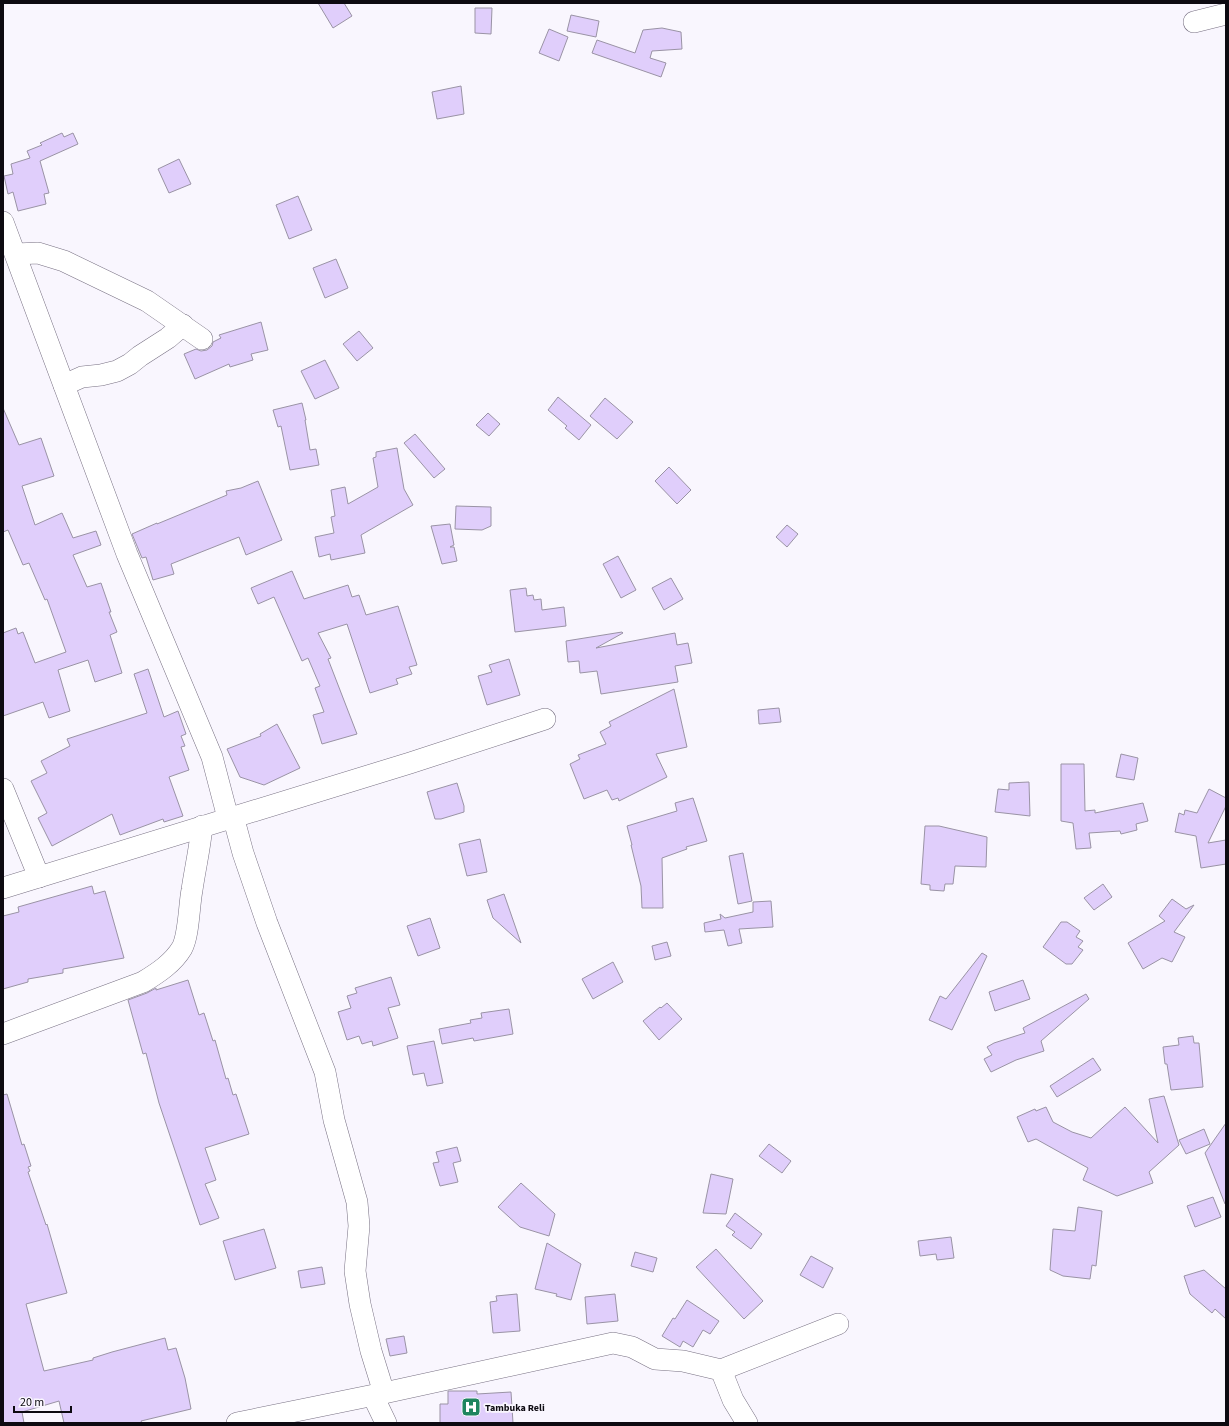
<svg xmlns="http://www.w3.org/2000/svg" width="1229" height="1426" font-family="'Source Sans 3',sans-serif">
<rect width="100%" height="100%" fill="#f9f6fe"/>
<g fill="#e0cefb" stroke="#9a93a5">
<polygon points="318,3 344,3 352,16 333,28"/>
<polygon points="475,8 492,8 491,34 475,33"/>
<polygon points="571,15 599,21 596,37 567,31"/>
<polygon points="662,28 681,32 682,49 652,51 650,58 666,63 661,77 592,53 597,40 635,53 643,30"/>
<polygon points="549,29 568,37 559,61 539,53"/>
<polygon points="461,86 464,114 437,119 432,92"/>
<polygon points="62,133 64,137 73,133 78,144 40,161 49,193 44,194 46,204 18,211 13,192 8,194 4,176 13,174 11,164 30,158 27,151 42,145 40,143"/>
<polygon points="179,159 191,184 169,193 158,169"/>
<polygon points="298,196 312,230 289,239 276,205"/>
<polygon points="336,259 348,288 325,298 313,268"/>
<polygon points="261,322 268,350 251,354 253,360 230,367 229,364 195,379 184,354 196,349 201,351 207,350 212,346 213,342 221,338 219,335"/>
<polygon points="359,331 373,348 357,361 343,344"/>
<polygon points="325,360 339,388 315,399 301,371"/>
<polygon points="558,397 591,425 579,440 565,428 567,426 548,410"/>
<polygon points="605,398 633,422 617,439 590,416"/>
<polygon points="302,403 306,420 305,420 310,450 316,449 319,465 290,470 281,426 278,427 273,410"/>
<polygon points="3,408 19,445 41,438 54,476 22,486 35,525 62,513 73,538 96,531 101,545 73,555 87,587 101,583 111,612 109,612 117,632 110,635 122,673 95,682 88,660 58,670 70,711 49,718 43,702 3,716 3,633 16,628 18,634 23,632 35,663 66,652 47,599 45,600 29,563 23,565 8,530 3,532"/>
<polygon points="488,413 500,424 489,436 476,425"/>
<polygon points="415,434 445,469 434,478 404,443"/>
<polygon points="397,448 404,489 413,505 361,535 365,553 331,560 330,554 319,557 315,537 334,533 331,517 335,516 331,490 345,487 348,504 378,487 373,458 376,457 376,452"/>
<polygon points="669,467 691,490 677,504 655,481"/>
<polygon points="258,481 282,540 246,555 239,537 171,564 174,574 153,580 146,557 142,558 132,534 157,523 157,524 227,495 226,491 241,488"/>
<polygon points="456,506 491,507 491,526 482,530 455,529"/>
<polygon points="450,524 454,545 450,547 454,547 457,561 442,564 431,526"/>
<polygon points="787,525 798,534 787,547 776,537"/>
<polygon points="618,556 636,590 621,598 603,564"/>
<polygon points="292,571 304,599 348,585 352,597 359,595 366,615 398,606 417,665 409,667 412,674 396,679 398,684 370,693 347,624 318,633 331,658 328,659 357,734 322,744 313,715 324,712 315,688 320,686 308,658 302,661 274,597 258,604 251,588"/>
<polygon points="671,578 683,599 664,610 652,588"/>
<polygon points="526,588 527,596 533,595 534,600 541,599 542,610 564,607 566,626 515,632 510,590"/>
<polygon points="622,632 623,633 596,648 675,633 677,645 688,643 692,663 675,666 678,682 601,694 597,671 580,673 579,661 568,662 566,641"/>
<polygon points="509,659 520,695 487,705 478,676 492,672 489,665"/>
<polygon points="148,669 164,717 178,711 186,734 181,736 185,746 181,747 189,770 169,777 183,816 164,822 163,819 120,835 112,814 52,846 38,818 47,813 31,781 47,773 41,761 70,746 67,739 147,713 134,674"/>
<polygon points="674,689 687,747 656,754 667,777 619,801 618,798 612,800 607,790 584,799 570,764 580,759 578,755 606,744 600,732 611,726 609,722"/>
<polygon points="779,708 781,722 759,724 758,710"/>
<polygon points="277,724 300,768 264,785 240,777 227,749 261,736 260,734"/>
<polygon points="1121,754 1138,758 1134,780 1116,777"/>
<polygon points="1061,764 1084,764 1085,811 1095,810 1095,813 1143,803 1148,821 1136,824 1137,830 1121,834 1120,831 1089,833 1091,848 1076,849 1073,823 1061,821"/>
<polygon points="1029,782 1030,816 995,812 998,789 1009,790 1009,783"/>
<polygon points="457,783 464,806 464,812 441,819 435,819 427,792"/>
<polygon points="1209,789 1226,798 1226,806 1208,843 1226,840 1226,864 1201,868 1196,836 1175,832 1179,813 1184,815 1185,810 1197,813"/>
<polygon points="693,798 707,841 686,847 687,849 662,858 663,908 642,908 641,886 631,845 632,845 627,826 677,811 675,803"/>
<polygon points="925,826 939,826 987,837 986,867 955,866 953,884 945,884 944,891 930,890 930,885 921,884"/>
<polygon points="480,839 487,872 467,876 459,844"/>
<polygon points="743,853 752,901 738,904 729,856"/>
<polygon points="1103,884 1112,897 1094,910 1084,898"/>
<polygon points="92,886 94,894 105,891 124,958 63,969 63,973 28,979 28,982 3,989 3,916 19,912 18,907"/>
<polygon points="504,894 521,943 493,918 487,900"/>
<polygon points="1172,899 1186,909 1194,905 1174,932 1185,937 1172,962 1162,958 1143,969 1128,943 1165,921 1159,916"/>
<polygon points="771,901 773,927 739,929 742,943 728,946 724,930 705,932 704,923 721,919 720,914 725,918 753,912 753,902"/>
<polygon points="430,918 440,948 418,956 407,926"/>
<polygon points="1061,922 1067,922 1080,931 1076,937 1083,941 1078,947 1083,950 1072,964 1066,964 1043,947"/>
<polygon points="667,942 671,956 655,960 652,946"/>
<polygon points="982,953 987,956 952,1030 929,1020 940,996 946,999"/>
<polygon points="613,962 623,982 593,999 582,979"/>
<polygon points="391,977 400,1005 388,1008 398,1038 373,1046 372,1041 362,1044 359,1036 347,1040 338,1012 351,1008 347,996 357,993 355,988"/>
<polygon points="188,980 199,1015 204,1013 213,1041 215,1040 226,1079 228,1078 233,1095 236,1094 249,1134 205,1148 216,1180 205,1184 219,1218 200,1225 159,1103 146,1053 143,1054 128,1000 147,993 156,988 156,990"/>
<polygon points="1023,980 1030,999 995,1011 989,992"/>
<polygon points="1086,994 1089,999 1041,1041 1044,1051 1016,1060 991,1072 984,1059 992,1055 987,1047 994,1043 1025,1033 1023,1028"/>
<polygon points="667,1003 682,1019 659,1040 643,1021 660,1007 661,1008"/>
<polygon points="509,1009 513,1034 474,1041 473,1038 442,1044 439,1029 471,1023 470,1020 482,1018 481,1013"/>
<polygon points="1193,1036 1194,1043 1199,1043 1203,1087 1171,1090 1167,1064 1165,1064 1163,1047 1179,1045 1178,1038"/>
<polygon points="434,1041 443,1083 427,1086 424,1073 413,1075 407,1046"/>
<polygon points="1093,1058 1101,1070 1057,1097 1050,1086"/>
<polygon points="7,1094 22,1145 24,1144 31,1166 28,1167 30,1171 28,1172 46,1225 47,1224 67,1293 26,1304 44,1371 93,1360 93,1358 112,1352 165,1338 168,1350 176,1348 185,1378 191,1409 141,1421 142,1423 64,1423 59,1401 22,1412 24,1423 3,1423 3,1095"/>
<polygon points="1164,1096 1179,1145 1149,1172 1153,1183 1117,1196 1083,1180 1088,1168 1036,1139 1028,1142 1017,1117 1035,1109 1036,1111 1046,1107 1053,1122 1072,1132 1091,1138 1125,1107 1158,1143 1149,1099"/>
<polygon points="1226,1123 1226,1204 1225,1204 1205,1153"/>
<polygon points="1204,1129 1210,1144 1186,1154 1179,1140"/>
<polygon points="769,1144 791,1161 782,1173 759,1156"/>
<polygon points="457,1147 461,1161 453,1163 458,1182 440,1186 433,1163 439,1162 436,1152"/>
<polygon points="711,1174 733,1179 726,1214 703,1213"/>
<polygon points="521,1183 555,1214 549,1236 520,1227 498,1207"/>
<polygon points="1213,1197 1221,1217 1195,1227 1187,1206"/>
<polygon points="1078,1207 1102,1211 1096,1266 1092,1265 1090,1279 1063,1276 1050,1270 1053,1229 1075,1231"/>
<polygon points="735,1213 762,1234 751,1249 732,1235 735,1232 726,1226"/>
<polygon points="264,1229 276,1268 235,1280 223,1241"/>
<polygon points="951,1237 954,1258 937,1260 936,1254 920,1256 918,1241"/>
<polygon points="547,1243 581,1264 571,1300 556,1296 557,1294 535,1289"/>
<polygon points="716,1249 763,1301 744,1319 696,1267"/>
<polygon points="635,1252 657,1258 653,1272 631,1266"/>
<polygon points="811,1256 833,1268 823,1288 800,1275"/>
<polygon points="322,1267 325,1284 301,1288 298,1271"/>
<polygon points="1204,1270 1226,1289 1226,1319 1215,1309 1212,1313 1190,1294 1184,1276"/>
<polygon points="517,1294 520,1331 493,1333 490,1302 497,1301 496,1296"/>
<polygon points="615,1294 618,1321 587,1324 585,1297"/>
<polygon points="687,1300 719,1321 710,1334 703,1330 693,1347 683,1341 680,1347 662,1336 673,1318 675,1319"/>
<polygon points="404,1336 407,1353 390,1356 386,1339"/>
<polygon points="448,1391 477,1391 477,1394 511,1392 513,1423 440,1423 440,1404 448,1404"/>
</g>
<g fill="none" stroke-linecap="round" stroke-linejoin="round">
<g stroke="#787183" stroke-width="22">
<g id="minor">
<polyline points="1194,22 1226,14"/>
<polyline points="3,222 127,554 212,757 228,818"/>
<polyline points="16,254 38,253 64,261 147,301 202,339"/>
<polyline points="64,385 82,377 101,375 117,371 130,364 140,356 168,338 183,325"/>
<polyline points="3,789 39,877"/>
<polyline points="233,816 243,853 267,923 325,1072 334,1120 357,1202 359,1226 355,1271 360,1304 371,1351 384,1393"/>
<polyline points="3,888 410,763 545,719"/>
<path d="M 3,1034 L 143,982 C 158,973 173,963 182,948 C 189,935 189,905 192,890 C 195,869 200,848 202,826"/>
<polyline points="721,1370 733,1400 747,1423"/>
<polyline points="373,1396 386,1423"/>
<polyline points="237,1423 384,1393 613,1343 632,1347 655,1359 683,1361 721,1370 838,1324"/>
</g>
</g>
<use href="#minor" stroke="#fff" stroke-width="21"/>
</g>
<defs>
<g id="hospital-square" transform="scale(1)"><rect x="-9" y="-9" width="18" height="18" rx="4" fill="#1f855f" stroke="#f9f6fe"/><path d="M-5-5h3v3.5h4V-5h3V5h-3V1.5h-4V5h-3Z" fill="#fff"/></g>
</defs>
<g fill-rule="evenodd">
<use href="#hospital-square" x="471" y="1407"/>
</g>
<g text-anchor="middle" stroke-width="3.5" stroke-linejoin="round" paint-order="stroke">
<g font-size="10" font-weight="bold" fill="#0d0a11" stroke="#f9f6fe" text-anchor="start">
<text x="485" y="1411">Tambuka Reli</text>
</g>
</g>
<rect width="1229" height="1426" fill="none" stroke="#0d0a11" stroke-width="8"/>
<path d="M14 1406v6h57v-6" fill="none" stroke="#0d0a11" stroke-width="2"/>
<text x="20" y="1406" font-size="12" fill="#0d0a11" stroke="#f9f6fe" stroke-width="3" paint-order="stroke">20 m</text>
</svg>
